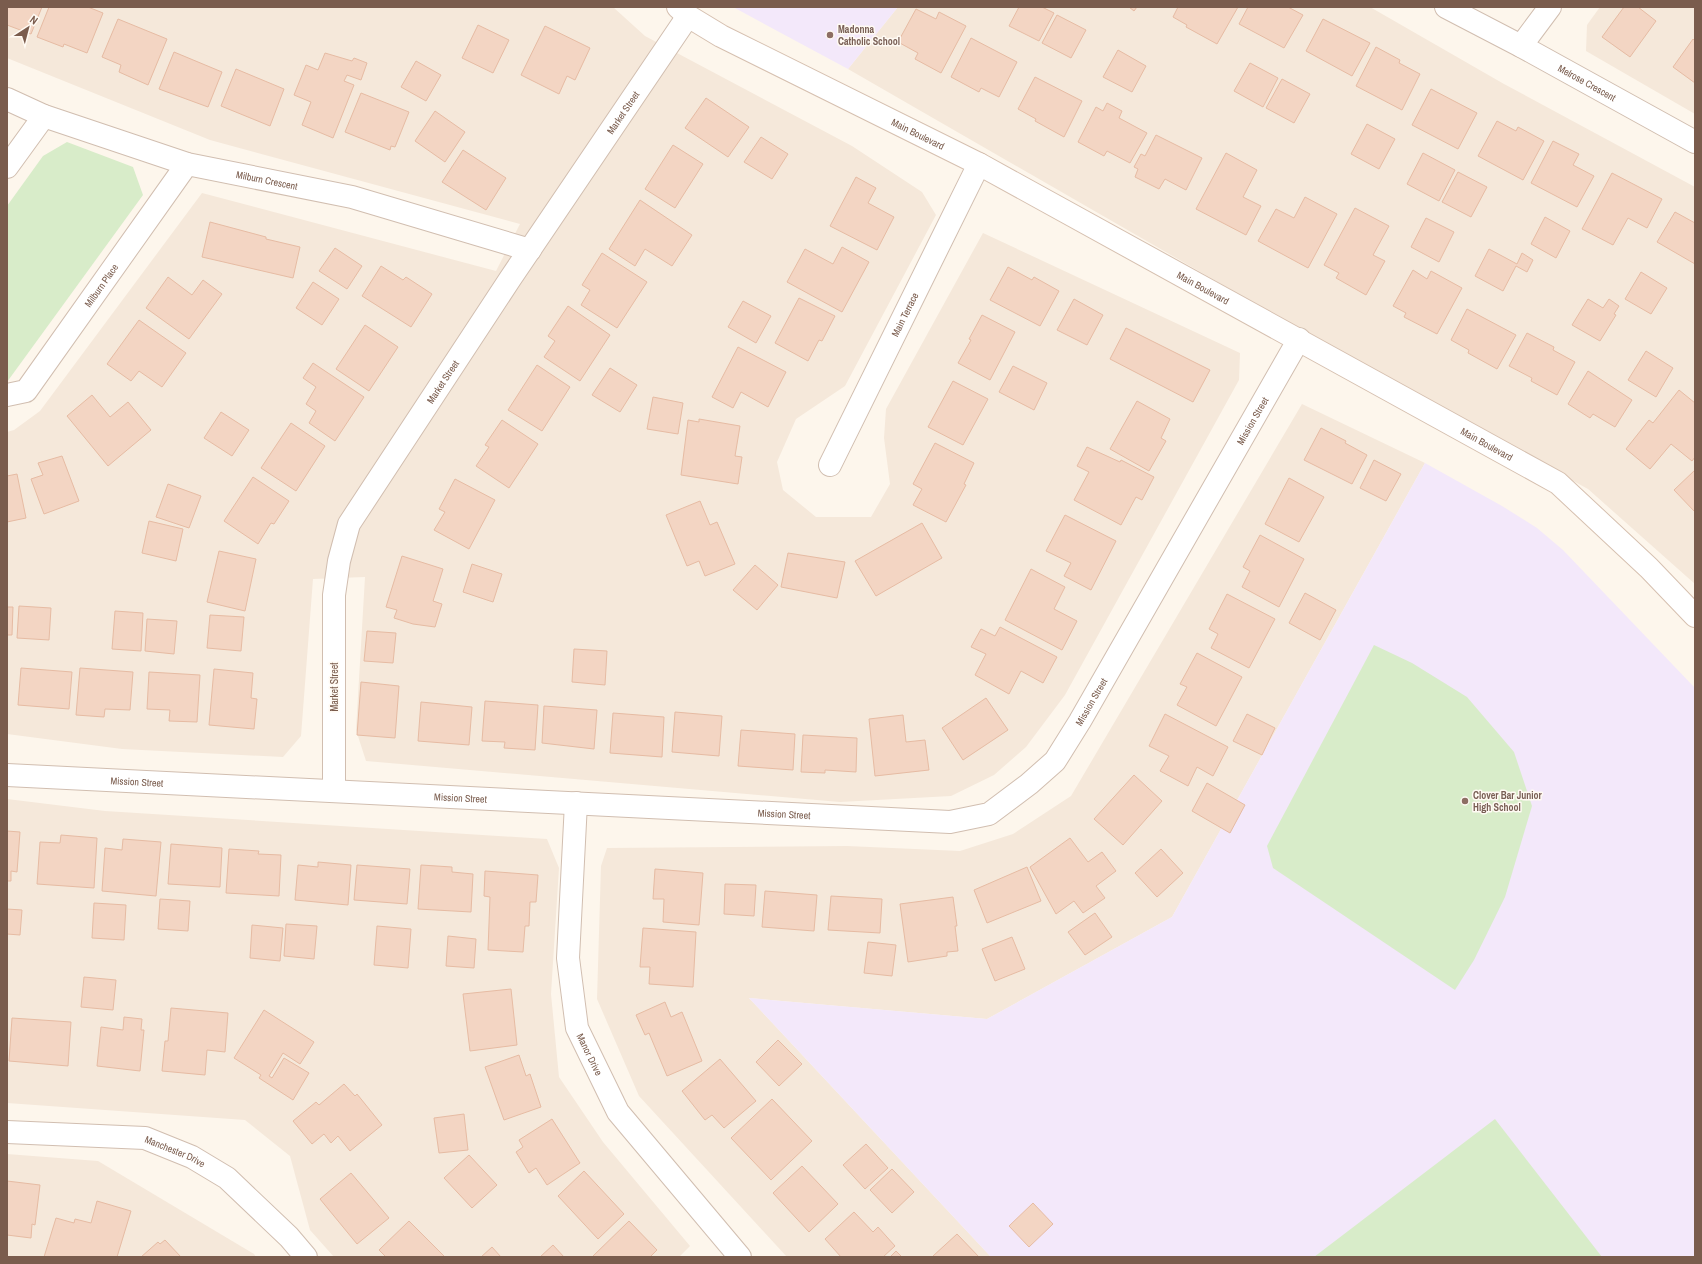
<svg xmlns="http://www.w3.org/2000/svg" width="1702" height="1264" font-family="'Archivo Narrow',sans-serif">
<rect width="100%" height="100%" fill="#fdf6ec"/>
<g fill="#f5e8da">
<polygon points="7,7 613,7 645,36 852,146 922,192 936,215 845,386 796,419 777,462 783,490 816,517 871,517 890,484 884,438 886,409 983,233 1240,353 1239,380 1065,695 1026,747 994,775 951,796 840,802 366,761 356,730 365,577 313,579 301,736 283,757 122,749 7,734 7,432 14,430 40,411 202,193 496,271 520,224 210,140 7,58"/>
<polygon points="898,7 1370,7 1504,84 1695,187 1695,584 1588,489 1381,376 848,69"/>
<polygon points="1600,7 1695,7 1695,114 1586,51 1587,25"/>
<polygon points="1302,404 1425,463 1172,917 987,1019 749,998 991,1257 787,1257 639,1096 597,999 601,866 607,848 847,846 960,851 1013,834 1071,796"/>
<polygon points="7,799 105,811 547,839 559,868 551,994 559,1077 603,1142 690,1246 679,1257 334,1257 310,1230 290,1156 245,1120 7,1103"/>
<polygon points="7,1154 98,1161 254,1254 256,1257 7,1257"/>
</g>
<g fill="#f3e8fa">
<polygon points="733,7 898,7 848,69"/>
<polygon points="1425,463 1502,506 1537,528 1563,550 1695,688 1695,1257 991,1257 749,998 987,1019 1172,917"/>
</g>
<g fill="#d8ecc9">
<polygon points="67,142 133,167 143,195 7,382 7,206 43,156"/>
<polygon points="1374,645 1412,663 1467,697 1514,752 1532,806 1505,897 1474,960 1455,990 1273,868 1267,846"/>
<polygon points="1495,1119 1602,1257 1314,1257"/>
</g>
<g fill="#f3d5c3" stroke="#e6bba3">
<polygon points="7,7 42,7 31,34 7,25"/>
<polygon points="49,7 88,7 103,13 87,53 64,44 63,47 37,37"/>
<polygon points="1019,7 1042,7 1054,13 1039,41 1009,26"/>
<polygon points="1129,7 1137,7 1134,11"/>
<polygon points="1178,7 1238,7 1217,44 1186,27 1187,25 1173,17"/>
<polygon points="1248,7 1288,7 1303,15 1284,48 1239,24"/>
<polygon points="1624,7 1638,7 1656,21 1630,57 1602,37"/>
<polygon points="916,9 936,19 939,12 966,26 941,73 915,59 918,53 898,42"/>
<polygon points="1057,15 1086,30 1071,58 1042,43"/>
<polygon points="118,19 167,39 148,85 119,72 121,65 102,57"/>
<polygon points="1323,19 1370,43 1352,76 1306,51"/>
<polygon points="478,25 509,40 493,73 462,58"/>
<polygon points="545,26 590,48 575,80 567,76 559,94 521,75"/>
<polygon points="971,38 1017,62 999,97 981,88 979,92 951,77"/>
<polygon points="1693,39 1695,41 1695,83 1673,67"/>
<polygon points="1376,47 1400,60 1399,63 1420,74 1402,110 1356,86"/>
<polygon points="1118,50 1146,66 1132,92 1103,77"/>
<polygon points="174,52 222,72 208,107 159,89"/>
<polygon points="325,53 352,61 354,58 367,63 361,80 347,75 344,81 354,85 333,138 302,125 311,102 294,95 306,65 318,70"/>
<polygon points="416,61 441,75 426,101 401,87"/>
<polygon points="1250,63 1278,78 1263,107 1234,91"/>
<polygon points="236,69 284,89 270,126 221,106"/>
<polygon points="1035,77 1082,101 1064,137 1035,121 1036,119 1018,109"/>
<polygon points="1282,79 1310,94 1294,123 1266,108"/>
<polygon points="1431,89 1477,113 1458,149 1412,125"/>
<polygon points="361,93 409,112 395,147 391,146 390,150 345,132"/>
<polygon points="706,98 749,127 728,157 685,128"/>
<polygon points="1107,103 1122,111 1119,118 1147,133 1130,163 1107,151 1104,156 1078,142 1096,107 1103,111"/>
<polygon points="435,111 465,132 445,162 415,141"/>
<polygon points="1497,121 1516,131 1518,127 1544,141 1523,180 1478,156"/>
<polygon points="1367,124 1395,139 1379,169 1351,154"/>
<polygon points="1156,135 1202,158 1186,190 1165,179 1159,189 1135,177 1138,169 1134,167 1141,154 1145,156"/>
<polygon points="761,137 788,154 772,179 744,162"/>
<polygon points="1553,141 1579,154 1573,165 1594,176 1577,207 1531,183"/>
<polygon points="673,145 703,164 675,208 645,189"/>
<polygon points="463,150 506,178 486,210 442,182"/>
<polygon points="1226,153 1257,170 1243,197 1261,206 1246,235 1196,209"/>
<polygon points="1423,153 1455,170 1439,201 1407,184"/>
<polygon points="1458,172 1487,187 1471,217 1442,202"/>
<polygon points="1612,173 1662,199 1647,228 1628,218 1613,245 1582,229"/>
<polygon points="856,177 876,188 868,203 894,217 877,250 830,226"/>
<polygon points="1305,197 1337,214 1308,268 1258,241 1276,209 1294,218"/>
<polygon points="640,200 692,235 672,266 645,249 635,266 609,249"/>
<polygon points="1355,208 1389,226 1373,255 1385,261 1366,295 1336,278 1339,273 1324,265"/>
<polygon points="1675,212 1695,223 1695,264 1657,242"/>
<polygon points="1545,217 1570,231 1556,258 1531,244"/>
<polygon points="1426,218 1454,232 1439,262 1411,247"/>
<polygon points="210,222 266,237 266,239 300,247 293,278 202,257"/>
<polygon points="842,247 869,262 842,312 787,282 805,249 833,264"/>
<polygon points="335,248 362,266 347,289 319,271"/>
<polygon points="1489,249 1517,264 1522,253 1533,260 1527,272 1516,266 1503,291 1475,276"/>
<polygon points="602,253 647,282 617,328 581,305 590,290 582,285"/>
<polygon points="381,266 403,280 406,277 432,294 411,327 362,296"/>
<polygon points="1008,267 1032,280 1034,277 1059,291 1040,326 990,300"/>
<polygon points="1413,270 1427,279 1431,271 1462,288 1437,334 1404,317 1406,313 1393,306"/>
<polygon points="1641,272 1667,288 1651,314 1625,299"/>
<polygon points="168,277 192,295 203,280 222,294 189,339 146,308"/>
<polygon points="313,282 339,299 322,325 296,308"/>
<polygon points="799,298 835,316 822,341 819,340 808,361 775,343"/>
<polygon points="1074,299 1103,315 1087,345 1057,330"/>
<polygon points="1588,299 1603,308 1609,299 1619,306 1614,314 1616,315 1600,341 1572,325"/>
<polygon points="743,301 771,316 756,343 728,327"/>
<polygon points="568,306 610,335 580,381 544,357 555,341 548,336"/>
<polygon points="1467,309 1516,335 1497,369 1468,353 1469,350 1451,340"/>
<polygon points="982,315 1015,332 990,380 958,363 971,340 969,339"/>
<polygon points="139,320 186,353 162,387 139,371 131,381 107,364"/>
<polygon points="365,325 398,347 369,391 336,369"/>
<polygon points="1126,328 1210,370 1193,402 1110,359"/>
<polygon points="1527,333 1554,347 1553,350 1575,362 1557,395 1531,381 1532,378 1509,366"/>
<polygon points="738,347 786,372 768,407 741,392 733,408 712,397"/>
<polygon points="1646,351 1673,368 1656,397 1628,380"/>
<polygon points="313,363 364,397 335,441 309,423 316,411 306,404 316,387 303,378"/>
<polygon points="537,365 570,387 542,431 508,410"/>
<polygon points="1013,366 1047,383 1034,410 999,392"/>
<polygon points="610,368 637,385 620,412 592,395"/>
<polygon points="1588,371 1632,400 1615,427 1593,414 1590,418 1568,404"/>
<polygon points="953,381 988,399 963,445 928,427"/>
<polygon points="1679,390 1695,403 1695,457 1692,461 1671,444 1650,469 1626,449 1649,420 1653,423"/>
<polygon points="92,395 110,417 128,402 151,430 108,466 67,416"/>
<polygon points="653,397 683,403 678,434 647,429"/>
<polygon points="1137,401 1170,419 1161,438 1166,441 1149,471 1110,449"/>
<polygon points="221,412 249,430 232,456 204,438"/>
<polygon points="699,419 740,426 735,456 742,457 738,484 681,475 688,420 699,422"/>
<polygon points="502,420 538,444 509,488 476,466 489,447 485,445"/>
<polygon points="291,423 325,446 296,491 261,468"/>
<polygon points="1321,428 1346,441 1345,443 1367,455 1352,484 1304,460"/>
<polygon points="935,443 974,463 964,484 966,485 946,522 913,505 922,489 913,484"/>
<polygon points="1087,447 1120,462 1121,460 1154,477 1142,500 1136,497 1121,525 1074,500 1089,472 1077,466"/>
<polygon points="62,456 79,501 44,514 31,479 43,475 38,463"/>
<polygon points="1374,460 1401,474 1386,501 1360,488"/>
<polygon points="1695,470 1695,512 1674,490"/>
<polygon points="17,474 26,518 7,522 7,476"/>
<polygon points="253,477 289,501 274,524 271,523 258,544 224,521"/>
<polygon points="1289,478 1324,497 1299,542 1265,524"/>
<polygon points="455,479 495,500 469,549 434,530 445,512 439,509"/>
<polygon points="168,484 201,496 189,528 156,517"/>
<polygon points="700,501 710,525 717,522 735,564 705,576 699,561 687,566 666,515"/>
<polygon points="1065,515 1116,541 1091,590 1064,576 1071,563 1046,551"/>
<polygon points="149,521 183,529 176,561 142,553"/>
<polygon points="922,523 942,558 876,596 855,561"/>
<polygon points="1260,535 1304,559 1279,607 1242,587 1250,571 1243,567"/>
<polygon points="219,551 256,559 245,611 207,602"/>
<polygon points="788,553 845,562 837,598 781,587"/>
<polygon points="402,556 443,569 433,601 442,604 435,627 413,624 394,618 397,610 386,607"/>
<polygon points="472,564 502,574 493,602 463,592"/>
<polygon points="755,565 778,585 757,610 733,590"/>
<polygon points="1031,569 1065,587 1054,609 1077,621 1062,650 1005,620"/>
<polygon points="1305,593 1336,610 1320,640 1289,623"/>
<polygon points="1227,594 1275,619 1249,668 1211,648 1218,634 1209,629"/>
<polygon points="19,606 51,608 49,640 17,638"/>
<polygon points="7,607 13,607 12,635 7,635"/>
<polygon points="115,611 143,613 141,651 112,649"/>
<polygon points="210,615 244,617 241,651 207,648"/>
<polygon points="147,619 177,621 174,654 145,651"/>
<polygon points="1000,627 1057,657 1043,683 1021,671 1009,694 975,675 986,654 971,647 981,629 995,636"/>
<polygon points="367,631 396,633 393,663 364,661"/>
<polygon points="574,649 607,651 605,685 572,682"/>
<polygon points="1197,653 1242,677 1216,726 1177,705 1187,687 1180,684"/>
<polygon points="21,668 72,672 69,709 18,705"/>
<polygon points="80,668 133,672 130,710 105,709 104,717 76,715"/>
<polygon points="214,669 253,673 251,698 257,699 254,729 209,725"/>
<polygon points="149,672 200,675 197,722 169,721 170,710 147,709"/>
<polygon points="361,682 399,686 395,738 357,735"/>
<polygon points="986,698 1008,730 963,760 942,728"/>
<polygon points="485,701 538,705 535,750 504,748 505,742 482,741"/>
<polygon points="421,702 472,707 469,745 418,741"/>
<polygon points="544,706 597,710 594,749 542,743"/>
<polygon points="675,712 722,716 719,756 672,752"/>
<polygon points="613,713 664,717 662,757 610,753"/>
<polygon points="1165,714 1228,747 1213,776 1197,767 1188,786 1160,771 1169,756 1149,746"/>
<polygon points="1247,714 1275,728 1262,755 1233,741"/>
<polygon points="903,715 906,742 925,740 929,770 875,776 869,719"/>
<polygon points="741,730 795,734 793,770 738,766"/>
<polygon points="803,735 857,738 856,772 825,770 825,773 801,772"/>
<polygon points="1134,775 1162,801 1123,845 1094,819"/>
<polygon points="1207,783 1245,805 1230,833 1192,811"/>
<polygon points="7,831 20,832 17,872 11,871 11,881 7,881"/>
<polygon points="61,835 97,838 94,888 37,884 40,842 60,843"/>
<polygon points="1070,838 1088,862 1102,852 1116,871 1096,886 1105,898 1083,913 1074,901 1056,914 1030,867"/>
<polygon points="123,839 161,842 156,896 102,891 105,848 122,850"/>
<polygon points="171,844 222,848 220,887 168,884"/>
<polygon points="229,849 259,851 258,854 281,855 279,896 226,893"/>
<polygon points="1161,849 1183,873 1157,897 1135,873"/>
<polygon points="318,862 351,865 348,905 295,900 298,865 318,867"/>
<polygon points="357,865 410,869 407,904 354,900"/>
<polygon points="421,865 452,867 452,872 473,874 471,912 418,909"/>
<polygon points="1027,867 1041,901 987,923 974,890"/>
<polygon points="655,869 703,873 699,925 663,922 664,899 653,899"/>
<polygon points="485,871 538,875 536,902 530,902 529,926 525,926 523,952 488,950 490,897 484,896"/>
<polygon points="725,884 756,885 754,916 724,914"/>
<polygon points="765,891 817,895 814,931 762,927"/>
<polygon points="831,896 882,899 880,933 828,930"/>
<polygon points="953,897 957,926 955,926 958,951 947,952 947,956 908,962 900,904"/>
<polygon points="160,899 190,901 188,931 158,929"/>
<polygon points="94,903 126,905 124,940 92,938"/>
<polygon points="7,909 22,910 20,935 7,934"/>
<polygon points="1095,913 1112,937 1085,955 1068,932"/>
<polygon points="286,924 317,926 314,959 284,956"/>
<polygon points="252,925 283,928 280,961 250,958"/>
<polygon points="377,926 411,929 408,968 374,965"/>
<polygon points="643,928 696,932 693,987 649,984 650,967 640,967"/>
<polygon points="448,936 476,939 474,968 446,966"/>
<polygon points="1012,937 1025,969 995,981 982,949"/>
<polygon points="868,942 896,945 892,976 864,973"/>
<polygon points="84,977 116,980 113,1010 81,1007"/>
<polygon points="511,989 517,1045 470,1051 463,994"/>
<polygon points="665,1002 671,1017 682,1012 702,1061 667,1076 649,1033 645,1035 636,1015"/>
<polygon points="171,1008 228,1013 225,1052 207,1050 205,1075 162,1071 165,1041 168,1041"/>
<polygon points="264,1010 314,1042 300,1064 283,1053 269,1076 272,1078 284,1058 309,1073 293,1100 259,1078 261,1075 234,1058"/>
<polygon points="124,1017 142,1019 141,1030 144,1030 140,1071 97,1066 101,1027 123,1030"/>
<polygon points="12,1018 71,1022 68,1066 9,1061"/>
<polygon points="778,1040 802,1064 779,1086 756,1062"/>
<polygon points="519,1055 526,1076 530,1074 541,1107 504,1120 485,1067"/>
<polygon points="720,1059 756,1101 724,1128 712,1115 705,1120 682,1091"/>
<polygon points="344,1084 355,1096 357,1094 382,1125 350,1151 338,1136 331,1143 324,1134 312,1144 293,1121 316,1102 319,1105"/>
<polygon points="772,1099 812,1141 771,1180 731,1138"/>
<polygon points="464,1114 468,1150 439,1153 434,1118"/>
<polygon points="552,1119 580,1163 547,1185 536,1168 529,1173 516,1152 523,1147 519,1140"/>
<polygon points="866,1144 888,1168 865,1189 843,1165"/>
<polygon points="469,1155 497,1185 472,1208 444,1178"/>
<polygon points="802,1166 838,1204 809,1232 773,1193"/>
<polygon points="892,1169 914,1192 892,1213 870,1190"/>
<polygon points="584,1171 624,1214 598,1239 558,1196"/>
<polygon points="351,1173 389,1218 357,1244 320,1199"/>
<polygon points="7,1181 40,1185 35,1225 32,1224 31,1238 7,1235"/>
<polygon points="97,1201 131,1211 117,1257 44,1257 56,1218 74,1223 75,1219 91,1223"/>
<polygon points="1033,1203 1053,1224 1029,1247 1009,1226"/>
<polygon points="854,1212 873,1232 878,1227 895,1246 883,1257 841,1257 825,1239"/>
<polygon points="409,1221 445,1257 386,1257 379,1250"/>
<polygon points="629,1221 657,1250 650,1257 592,1257"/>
<polygon points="957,1234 979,1257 934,1257 933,1256"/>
<polygon points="165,1240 181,1257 141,1257 158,1242 160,1244"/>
<polygon points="553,1245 564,1257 540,1257"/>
<polygon points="492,1247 501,1257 481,1257"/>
<polygon points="896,1251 902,1257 890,1257"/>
</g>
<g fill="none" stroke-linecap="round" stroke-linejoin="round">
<g stroke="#d1beb0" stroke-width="24">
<g id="street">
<path id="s1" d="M 1446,7 L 1521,46 L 1695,142"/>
<polyline points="1521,46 1550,7"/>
<path id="s2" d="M 7,99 L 44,116 L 187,164 L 352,197 L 530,250"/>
<polyline points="7,167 44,116"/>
<path id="s3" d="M 7,395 L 26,391 L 187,164"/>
<path id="s4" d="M 830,465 L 979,164"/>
<path id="s5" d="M 7,775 L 950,822 L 989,814 L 1029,784 L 1055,761 L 1080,721 L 1299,339"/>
<path id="s6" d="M 334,791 L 334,595 L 339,561 L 349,524 L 510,279 L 688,16"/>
<path id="s7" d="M 576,803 L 568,958 L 577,1028 L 618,1112 L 740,1257"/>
<path id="s8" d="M 7,1132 L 145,1138 L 192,1157 L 227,1178 L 289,1237 L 306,1257"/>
</g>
</g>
<g stroke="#d6c0b0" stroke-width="24">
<g id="secondary">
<path id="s9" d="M 678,7 L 688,16 L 721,36 L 979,164 L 1558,483 L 1649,568 L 1695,616"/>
</g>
</g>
<use href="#street" stroke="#fff" stroke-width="22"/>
<use href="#secondary" stroke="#fff" stroke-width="22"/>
</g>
<g fill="#8d6e63" stroke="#fffaf3" stroke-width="1.5">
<circle cx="830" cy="35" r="4"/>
<circle cx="1465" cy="801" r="4"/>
</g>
<g text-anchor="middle" stroke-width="3" stroke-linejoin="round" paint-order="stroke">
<g font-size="10" font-weight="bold" fill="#785e54" stroke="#fffaf3" text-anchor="start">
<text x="838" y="33">Madonna<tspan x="838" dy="12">Catholic School</tspan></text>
<text x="1473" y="799">Clover Bar Junior<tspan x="1473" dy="12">High School</tspan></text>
</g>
<g font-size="10" fill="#7a5c4d" stroke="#fffaf3">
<text dy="4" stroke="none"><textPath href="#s1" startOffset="160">Melrose Crescent</textPath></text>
<text dy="4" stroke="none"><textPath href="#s6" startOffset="763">Market Street</textPath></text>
<text dy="4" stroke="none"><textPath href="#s9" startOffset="272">Main Boulevard</textPath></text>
<text dy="4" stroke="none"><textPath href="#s2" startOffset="273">Milburn Crescent</textPath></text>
<text dy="4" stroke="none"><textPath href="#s3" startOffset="149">Milburn Place</textPath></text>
<text dy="4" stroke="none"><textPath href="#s9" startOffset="596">Main Boulevard</textPath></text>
<text dy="4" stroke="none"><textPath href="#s4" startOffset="168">Main Terrace</textPath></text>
<text dy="4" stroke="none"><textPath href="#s6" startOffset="439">Market Street</textPath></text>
<text dy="4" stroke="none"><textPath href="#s5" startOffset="1462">Mission Street</textPath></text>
<text dy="4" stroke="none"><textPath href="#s9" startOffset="920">Main Boulevard</textPath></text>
<text transform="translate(334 687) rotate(-90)" y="4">Market Street</text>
<text dy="4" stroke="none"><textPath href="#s5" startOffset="1138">Mission Street</textPath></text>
<text dy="4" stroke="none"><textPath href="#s5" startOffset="130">Mission Street</textPath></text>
<text dy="4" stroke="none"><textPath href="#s5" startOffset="454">Mission Street</textPath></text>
<text dy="4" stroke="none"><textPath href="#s5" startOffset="778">Mission Street</textPath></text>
<text dy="4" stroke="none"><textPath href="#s7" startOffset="255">Manor Drive</textPath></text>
<text dy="4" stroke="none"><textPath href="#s8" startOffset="171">Manchester Drive</textPath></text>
</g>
</g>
<rect width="1702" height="1264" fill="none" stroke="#7a5c4d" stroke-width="16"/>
<g transform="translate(28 28) rotate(36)" stroke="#fffaf3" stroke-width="3" paint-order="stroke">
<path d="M0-3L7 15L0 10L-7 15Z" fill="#7a5c4d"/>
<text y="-6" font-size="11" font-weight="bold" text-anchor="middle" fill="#7a5c4d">N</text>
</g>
</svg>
